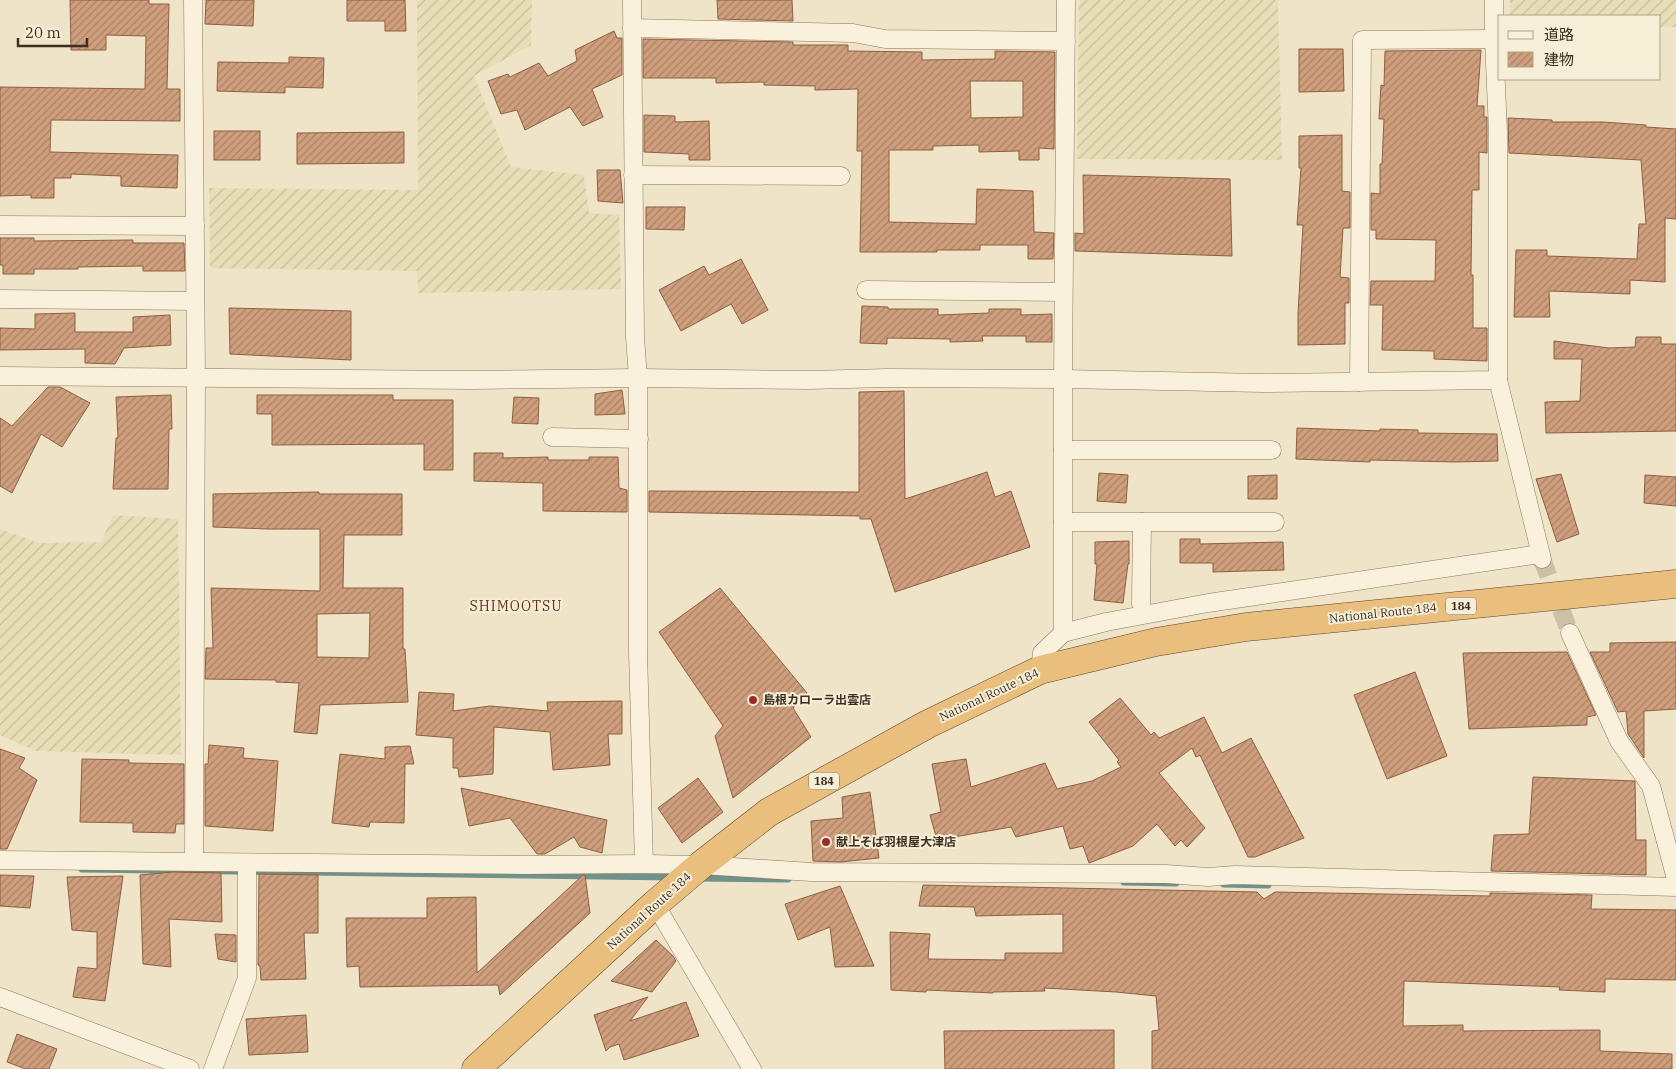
<svg xmlns="http://www.w3.org/2000/svg" width="1676" height="1069" font-family="'IBM Plex Serif','Noto Sans JP',serif">
<defs>
<pattern id="farmland-furrows" width="10" height="10" patternUnits="userSpaceOnUse" patternTransform="scale(1.25)"><rect width="10" height="10" fill="#e6deb5"/><path d="M-1 1l2-2M0 10L10 0M9 11l2-2" fill="none" stroke="#c6bf9b"/></pattern>
<pattern id="building-hatch" width="6" height="6" patternUnits="userSpaceOnUse" patternTransform="scale(1.25)"><rect width="6" height="6" fill="#cf9f7d"/><path d="M-1 1l2-2M0 6l6-6M5 7l2-2" fill="none" stroke="#a98266"/></pattern>
</defs>
<rect width="100%" height="100%" fill="#f0e4c8"/>
<g fill="url(#farmland-furrows)">
<polygon points="417,0 532,0 531,45 474,76 511,167 584,175 589,213 619,215 621,289 418,293 417,271 210,268 209,188 418,190"/>
<polygon points="1079,0 1278,0 1282,160 1077,159"/>
<polygon points="1510,0 1676,0 1676,27 1660,27 1660,16 1510,16"/>
<polygon points="113,515 178,519 181,755 36,751 0,735 0,529 39,543 101,542"/>
</g>
<g fill="none" stroke-linecap="round" stroke-linejoin="round">
<g stroke="#6f938a" stroke-width="7">
<polyline points="82,869 673,877"/>
<polyline points="699,878 788,879"/>
<polyline points="1124,882 1176,883"/>
<polyline points="1224,884 1268,885"/>
</g>
</g>
<g fill="url(#building-hatch)" stroke="#8d5f41" fill-rule="evenodd">
<polygon points="70,0 149,0 149,4 169,4 167,89 180,89 180,121 51,120 50,152 178,155 177,188 121,186 121,176 71,174 71,178 54,178 54,198 31,198 31,195 0,196 0,87 145,89 146,36 106,35 106,50 71,50"/>
<polygon points="206,0 254,0 253,26 205,24"/>
<polygon points="347,0 405,0 406,31 385,31 385,21 347,21"/>
<polygon points="717,0 792,0 793,21 718,19"/>
<polygon points="614,31 617,38 622,38 622,75 592,89 603,117 583,126 570,107 525,130 517,110 501,114 488,81 508,74 510,77 539,63 548,76 577,61 575,50"/>
<path d="M 643,39 L 793,42 L 793,45 L 848,45 L 848,51 L 922,52 L 922,60 L 995,59 L 995,51 L 1055,52 L 1054,149 L 1039,148 L 1039,160 L 1019,160 L 1019,151 L 979,152 L 979,145 L 933,146 L 933,150 L 889,150 L 889,222 L 976,224 L 977,189 L 1033,191 L 1034,232 L 1054,233 L 1053,259 L 1028,259 L 1028,245 L 980,245 L 980,250 L 937,250 L 937,252 L 860,252 L 862,151 L 857,151 L 858,89 L 815,90 L 815,86 L 764,85 L 764,82 L 716,83 L 716,78 L 643,78 ZM 970,81 L 1023,81 L 1023,117 L 971,118 Z"/>
<polygon points="1299,49 1343,49 1344,91 1299,92"/>
<polygon points="1481,50 1477,106 1484,106 1484,117 1487,117 1487,153 1479,152 1479,190 1472,190 1471,275 1473,275 1473,328 1487,328 1487,361 1434,359 1434,351 1382,350 1383,305 1370,305 1371,281 1435,281 1436,240 1376,239 1376,230 1371,230 1371,193 1380,194 1380,164 1382,164 1384,119 1379,119 1381,85 1384,86 1385,51"/>
<polygon points="289,57 324,58 323,88 285,87 285,93 217,91 218,62 289,63"/>
<polygon points="644,115 675,116 675,122 709,121 710,160 689,160 689,154 644,152"/>
<polygon points="1508,118 1552,120 1552,122 1603,122 1646,125 1646,127 1676,129 1676,219 1665,218 1665,282 1630,280 1630,294 1549,291 1550,317 1514,317 1516,250 1547,250 1547,256 1637,259 1639,224 1646,224 1641,160 1509,153"/>
<rect x="214" y="131" width="46" height="29"/>
<polygon points="404,132 404,163 297,164 297,133"/>
<polygon points="1342,135 1342,191 1350,192 1350,228 1343,228 1340,277 1349,278 1349,303 1345,303 1345,344 1298,345 1298,314 1303,225 1297,225 1301,168 1299,168 1299,136"/>
<polygon points="597,170 620,170 623,203 598,201"/>
<polygon points="1083,175 1230,179 1232,256 1075,251 1075,233 1084,234"/>
<polygon points="646,207 685,207 684,230 646,229"/>
<polygon points="0,238 34,238 34,241 133,240 133,243 184,243 185,271 143,271 143,266 78,267 78,269 34,269 34,274 3,274 3,265 0,265"/>
<polygon points="741,259 768,310 742,324 731,304 681,331 659,290 704,266 709,275"/>
<polygon points="862,306 888,307 888,309 938,309 938,315 989,313 989,309 1021,309 1021,315 1052,314 1052,342 1026,342 1026,336 982,336 983,341 950,342 950,339 887,338 887,344 860,343"/>
<polygon points="229,308 351,311 351,360 230,354"/>
<polygon points="75,313 75,332 133,332 133,317 170,315 171,345 124,348 115,364 85,363 85,349 0,350 0,328 35,329 35,314"/>
<polygon points="1636,337 1661,337 1661,344 1676,344 1676,431 1546,433 1545,402 1580,401 1582,359 1554,359 1554,341 1609,348 1635,347"/>
<polygon points="48,387 60,387 90,403 62,447 41,434 12,493 0,486 0,418 12,426"/>
<polygon points="622,390 625,414 595,415 595,394"/>
<polygon points="904,391 905,499 987,472 995,497 1011,491 1030,547 895,592 871,519 860,519 860,516 649,512 649,491 859,492 859,392"/>
<polygon points="171,395 172,429 169,429 168,489 113,489 116,438 118,438 116,397"/>
<polygon points="257,395 393,395 393,400 453,400 453,470 424,470 424,444 272,445 272,414 257,414"/>
<polygon points="514,397 539,398 538,424 512,423"/>
<polygon points="1297,428 1380,431 1380,429 1418,430 1418,433 1497,434 1498,461 1455,462 1370,460 1370,462 1296,459"/>
<polygon points="474,453 503,453 503,458 548,457 548,460 589,460 589,457 618,457 619,488 627,490 627,512 543,511 543,483 474,481"/>
<polygon points="1099,473 1128,475 1126,503 1097,501"/>
<polygon points="1561,474 1579,534 1557,542 1536,479"/>
<polygon points="1277,475 1277,499 1248,499 1248,476"/>
<polygon points="1645,475 1676,477 1676,506 1644,503"/>
<path d="M 319,492 L 319,494 L 402,494 L 402,535 L 344,535 L 343,588 L 403,588 L 403,649 L 405,649 L 408,702 L 320,705 L 317,734 L 294,732 L 299,683 L 276,682 L 276,680 L 205,679 L 206,648 L 213,648 L 211,588 L 320,591 L 320,529 L 268,529 L 213,527 L 213,494 ZM 370,613 L 369,658 L 317,657 L 317,614 Z"/>
<polygon points="1180,539 1200,539 1200,544 1283,542 1284,570 1213,572 1213,563 1180,563"/>
<polygon points="1129,541 1129,564 1128,564 1123,603 1094,600 1097,564 1095,564 1095,542"/>
<polygon points="720,588 807,693 793,708 811,737 733,798 715,736 723,726 659,632"/>
<polygon points="1676,642 1676,709 1644,711 1644,758 1628,734 1626,711 1618,712 1590,652 1610,652 1610,643"/>
<polygon points="1567,652 1596,715 1587,717 1587,725 1469,729 1463,653"/>
<polygon points="1415,672 1447,756 1387,779 1354,695"/>
<polygon points="419,692 454,694 453,711 490,706 548,711 547,702 622,701 622,734 608,734 610,765 553,770 550,732 494,727 493,774 459,777 458,768 453,768 453,738 416,735"/>
<polygon points="1120,698 1151,735 1154,732 1159,738 1204,717 1222,753 1251,738 1304,838 1255,857 1248,857 1200,755 1196,757 1192,748 1159,773 1205,828 1187,847 1181,840 1175,846 1157,824 1133,846 1089,863 1083,846 1070,849 1063,826 1016,837 1011,827 937,840 930,815 941,812 932,764 966,759 971,787 1045,763 1057,789 1092,781 1121,767 1117,762 1119,760 1089,722"/>
<polygon points="209,745 244,748 243,758 278,761 273,831 205,826 205,764 208,764"/>
<polygon points="410,746 414,764 405,764 404,823 370,822 369,827 332,823 340,754 385,759 385,747"/>
<polygon points="0,749 25,758 19,768 37,780 7,849 0,849"/>
<polygon points="82,759 129,760 129,763 184,764 184,824 176,824 175,833 133,832 133,823 80,822"/>
<polygon points="1533,777 1635,781 1636,840 1646,840 1646,875 1491,871 1494,835 1529,834"/>
<polygon points="698,778 723,812 682,843 658,808"/>
<polygon points="461,788 607,820 602,853 580,847 574,837 545,854 537,854 510,818 469,826"/>
<polygon points="870,792 879,858 840,862 813,861 811,821 843,818 842,797"/>
<polygon points="173,872 221,873 222,922 169,919 171,967 143,964 140,875"/>
<polygon points="259,874 318,875 318,933 304,933 306,979 261,980 260,966 258,965"/>
<polygon points="0,875 34,876 30,908 0,906"/>
<polygon points="583,875 585,875 590,913 500,995 498,985 360,987 359,966 347,967 346,918 427,918 427,898 476,897 477,973"/>
<polygon points="123,876 105,1001 73,997 78,967 97,969 97,932 72,930 67,877"/>
<polygon points="923,885 1257,892 1264,899 1275,892 1490,896 1490,893 1592,895 1591,909 1676,910 1676,980 1605,979 1605,992 1559,990 1560,987 1404,981 1403,1026 1463,1025 1463,1031 1600,1030 1600,1051 1672,1054 1672,1069 1152,1069 1152,1031 1159,1030 1156,996 1116,992 1044,988 1045,991 993,992 993,993 926,990 926,992 891,990 890,932 930,934 928,959 1005,960 1005,953 1063,953 1063,914 976,916 974,907 919,906"/>
<polygon points="840,886 874,966 835,967 830,927 798,940 785,904"/>
<polygon points="215,934 236,935 236,962 218,959"/>
<polygon points="656,940 673,956 676,961 652,992 611,981"/>
<polygon points="648,997 630,1021 686,1002 699,1036 624,1060 619,1044 610,1047 606,1051 594,1015"/>
<polygon points="306,1015 308,1052 249,1055 246,1019"/>
<polygon points="1114,1030 1114,1069 945,1069 944,1031"/>
<polygon points="17,1034 57,1049 49,1069 26,1069 7,1062"/>
</g>
<g fill="none" stroke-linecap="round" stroke-linejoin="round">
<polyline stroke="#ccc0a6" stroke-width="18" stroke-dasharray="18 9" stroke-linecap="butt" points="1542,559 1570,633"/>
<g stroke="#8d765c" stroke-width="19">
<g id="minor">
<polyline points="193,0 196,377 194,861"/>
<polyline points="632,0 635,337 638,378 638,652 644,864"/>
<polyline points="632,28 853,33 885,39 1066,41"/>
<polyline points="633,175 841,176"/>
<polyline points="0,225 195,226"/>
<polyline points="866,290 1063,292"/>
<polyline points="0,299 195,301"/>
<polyline points="0,376 473,380 638,378 808,380 888,378 1063,379 1263,383 1498,380 1498,132 1494,39 1494,0"/>
<polyline points="1498,380 1542,559"/>
<polyline points="1359,382 1362,40 1494,39"/>
<polyline points="552,437 639,439"/>
<polyline points="1063,450 1272,450"/>
<polyline points="1063,522 1275,522"/>
<polyline points="1141,604 1142,522"/>
<polyline points="1063,633 1106,622 1208,603 1540,554"/>
<polyline points="1570,633 1619,741 1651,786 1676,879"/>
<polyline points="1040,670 1042,653 1063,633 1063,379 1066,0"/>
<polyline points="0,860 526,865 644,864 701,865 811,872 1166,874 1208,877 1235,875 1676,887"/>
<polyline points="655,904 752,1069"/>
<polyline points="0,997 190,1069"/>
<polyline points="213,1069 247,978 247,863"/>
</g>
</g>
<g stroke="#5b4430" stroke-width="29">
<polyline id="trunk" points="476,1069 655,904 701,865 769,812 928,724 1040,670 1156,642 1246,627 1676,584"/>
</g>
<use href="#minor" stroke="#faf1dc" stroke-width="18"/>
<use href="#trunk" stroke="#eabe7c" stroke-width="28"/>
</g>
<g fill="#9e2a2b" stroke="#f7eed8" stroke-width="2">
<circle cx="753" cy="700" r="5"/>
<circle cx="826" cy="842" r="5"/>
</g>
<g text-anchor="middle" stroke-width="4" stroke-linejoin="round" paint-order="stroke">
<g fill="#f7eed8" stroke="#756857" stroke-width="1">
<rect x="1446" y="597.5" width="30" height="17" rx="4"/>
<rect x="809" y="772.5" width="30" height="17" rx="4"/>
</g>
<g font-size="11" font-weight="bold" fill="#3d2e20">
<text x="1461" y="610">184</text>
<text x="824" y="785">184</text>
</g>
<g font-size="12" fill="#3d2e20" stroke="#f7eed8">
<text transform="translate(1383 613) rotate(-6)" y="4">National Route 184</text>
<text transform="translate(989 695) rotate(-25)" y="4">National Route 184</text>
<text transform="translate(649 911) rotate(-42)" y="4">National Route 184</text>
</g>
<g font-size="12" font-weight="bold" fill="#3d2e20" stroke="#f7eed8" text-anchor="start">
<text x="763" y="704">島根カローラ出雲店</text>
<text x="836" y="846">献上そば羽根屋大津店</text>
</g>
<g font-size="14" letter-spacing="1" fill="#6b2e1e" stroke="#f7eed8">
<text x="516" y="611">SHIMOOTSU</text>
</g>
</g>
<rect x="1498" y="15" width="162" height="65" fill="#f7eed8" stroke="#ada18e"/>
<rect x="1508" y="31" width="25" height="8" fill="#faf1dc" stroke="#ada18e"/>
<text x="1544" y="40" font-size="15" fill="#3d2e20">道路</text>
<rect x="1508" y="52" width="25" height="15" fill="url(#building-hatch)" stroke="#ada18e"/>
<text x="1544" y="65" font-size="15" fill="#3d2e20">建物</text>
<path d="M18 38v8h69v-8" fill="none" stroke="#3d2e20" stroke-width="2.5"/>
<text x="25" y="38" font-size="15" fill="#3d2e20" stroke="#f7eed8" stroke-width="4" paint-order="stroke">20 m</text>
</svg>
